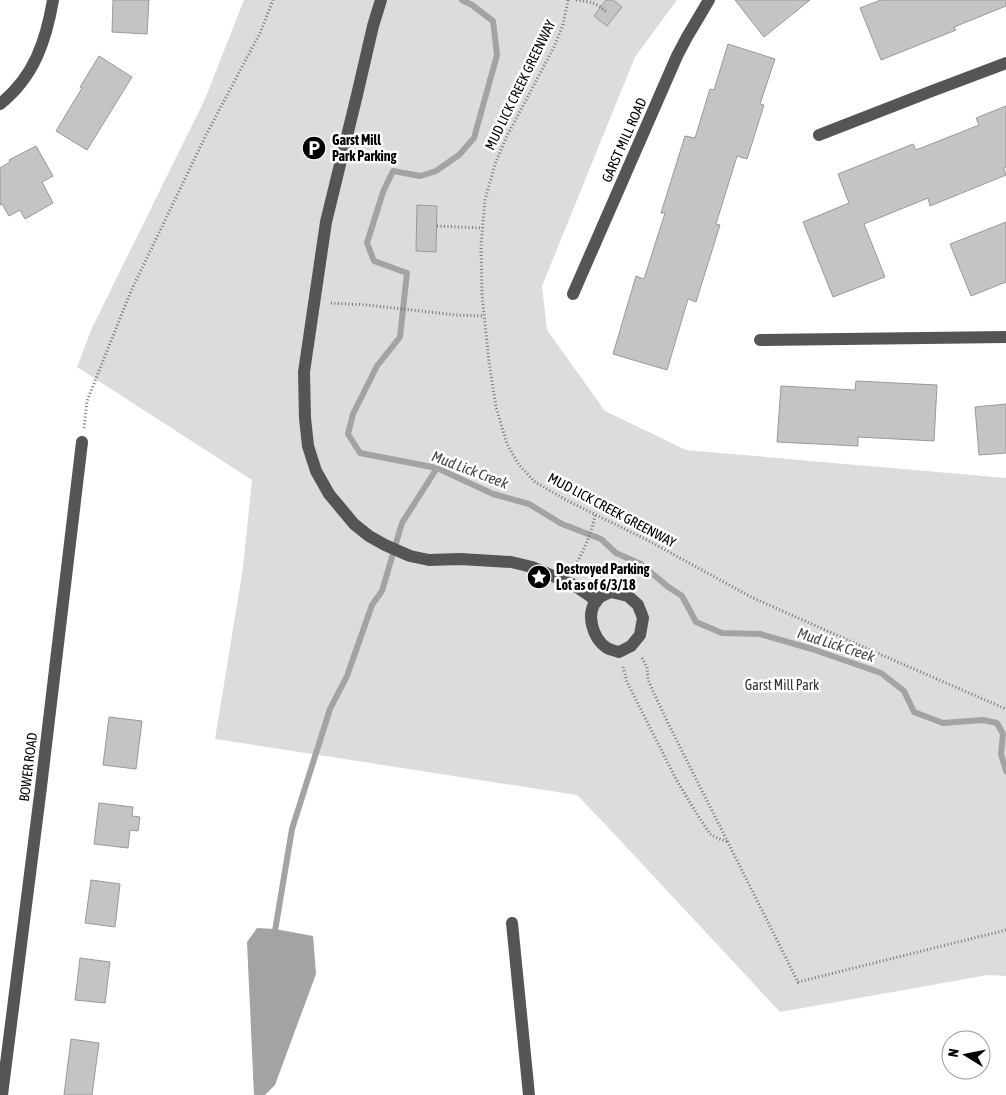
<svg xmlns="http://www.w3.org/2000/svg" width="1006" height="1095" font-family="'Asap Condensed',sans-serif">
<rect width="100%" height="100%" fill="#fff"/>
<polygon fill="#dcdcdc" points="244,0 677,0 635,57 542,286 547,330 605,411 686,450 1006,478 1006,976 988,975 780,1012 603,822 577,795 215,739 243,568 252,480 77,367 92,328 205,99"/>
<polygon fill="#a3a3a3" points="257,928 275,929 313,936 316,974 275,1085 265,1095 254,1095 247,942"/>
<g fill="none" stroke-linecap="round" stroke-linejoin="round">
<g stroke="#a3a3a3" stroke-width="6">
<polyline points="462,0 472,5 493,21 497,55 474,138 459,155 436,171 420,176 393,171 383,192 367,243 374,261 407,273 400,337 377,366 353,414 348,434 360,453 437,468 493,494 529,504 562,524 601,539 616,553 641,564 667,586 682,596 696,622 722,633 760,634 812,649 881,673 904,691 914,712 943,723 983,720 997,723 1003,734 1001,754 1006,771"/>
<polyline points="274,937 292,829 330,709 347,676 372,605 382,591 402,523 437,468"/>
</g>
</g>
<g fill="#c4c4c4" stroke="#999">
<polygon points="113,0 149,0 147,34 112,32"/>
<polygon points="606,0 613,0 622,7 607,26 594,16"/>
<polygon points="735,0 810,0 764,37"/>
<polygon points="881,0 1006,0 1006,6 954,27 956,30 881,60 860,8"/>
<polygon points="728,44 775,59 760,104 764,105 747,159 737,156 716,224 720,225 696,302 688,299 667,370 613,354 636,276 644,279 665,213 661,213 685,136 695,138 710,89 714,90"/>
<polygon points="99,56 132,77 87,150 56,131 82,88 80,87"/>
<polygon points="1006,106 1006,167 1004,168 1006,175 930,206 928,198 864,224 885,277 833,297 803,222 849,203 838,174 913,144 916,150 979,125 976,118"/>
<polygon points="36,146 53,176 42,182 53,203 25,219 20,210 9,216 2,204 0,205 0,168 10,162 9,160"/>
<polygon points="417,205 437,206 436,252 416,251"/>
<polygon points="1006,222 1006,282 971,296 950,244"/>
<polygon points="856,381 937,385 934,441 858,437 858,446 777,442 781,386 855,390"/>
<polygon points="1006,404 1006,453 979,455 975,407"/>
<polygon points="109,717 142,721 136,769 103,765"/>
<polygon points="99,803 133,807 132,816 140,817 138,831 130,830 128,848 94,844"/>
<polygon points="91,880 120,884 115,927 85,923"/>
<polygon points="80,958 110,962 105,1003 75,1000"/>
<polygon points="71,1039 99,1043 92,1095 64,1095"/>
</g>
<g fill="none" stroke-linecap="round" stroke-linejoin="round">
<g stroke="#777" stroke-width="3" stroke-dasharray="1 2.5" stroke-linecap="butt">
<polyline points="568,0 563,25 555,45 507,136 495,164 485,200 481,245 482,294 489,362 496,407 507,444 519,465 535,482 566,500 649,541 753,598 884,656 1006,709"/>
<path d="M 576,0 C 590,2 597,2 607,13"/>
<polyline points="437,226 482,228"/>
<polyline points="331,303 367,305 456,315 484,316"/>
<polyline points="84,428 87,401 131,291 206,135 260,33 273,0"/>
<path d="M 574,568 C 583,552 592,533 595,515"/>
<polyline points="642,658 647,667 648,680 666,719 798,982 1006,930"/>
<polyline points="623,667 627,682 676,779 695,811 710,834 717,838 728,842"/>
</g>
<g stroke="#555" stroke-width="12">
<polyline points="381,0 373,26 357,95 326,222 304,372 305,418 308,446 316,471 329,494 354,524 369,536 385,545 410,556 429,560 460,559 511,562 532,567 574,585 590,596 596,602"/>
<path d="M 0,104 C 34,77 46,41 53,0"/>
<polyline points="819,135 932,91 1006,63"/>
<polyline points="573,294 677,56 687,37 709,0"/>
<polyline points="760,340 1006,337"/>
<path d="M 611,592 L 628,596 L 638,605 L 643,618 L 640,635 L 631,646 L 619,652 C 615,651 611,650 607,648 C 593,639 585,614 597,600 C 601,595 606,594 611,592 Z"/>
<polyline points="512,923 529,1095"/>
<polyline points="2,1095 41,787 82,442"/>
</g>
</g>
<defs>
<g id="parking-disc" transform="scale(1.25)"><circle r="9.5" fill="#000" stroke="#fff"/><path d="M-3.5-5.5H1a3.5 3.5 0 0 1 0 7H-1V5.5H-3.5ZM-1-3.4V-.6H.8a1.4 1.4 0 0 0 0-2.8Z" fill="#fff"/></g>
<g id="sight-disc" transform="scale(1.25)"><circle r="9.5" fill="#000" stroke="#fff"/><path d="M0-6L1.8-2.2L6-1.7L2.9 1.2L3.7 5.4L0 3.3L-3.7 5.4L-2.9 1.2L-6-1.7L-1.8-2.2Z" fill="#fff"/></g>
</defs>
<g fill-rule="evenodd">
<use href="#parking-disc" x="314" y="148"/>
<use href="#sight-disc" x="539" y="577"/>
</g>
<g text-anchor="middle" stroke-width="5" stroke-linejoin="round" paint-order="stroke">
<g font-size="14" fill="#000" stroke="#fff">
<text transform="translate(520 85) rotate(-64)" y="5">MUD LICK CREEK GREENWAY</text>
<text transform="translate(624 140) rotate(-66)" y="5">GARST MILL ROAD</text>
<text transform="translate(612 510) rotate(28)" y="5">MUD LICK CREEK GREENWAY</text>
<text transform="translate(28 767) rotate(-83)" y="5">BOWER ROAD</text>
</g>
<g font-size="14" font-weight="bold" fill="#000" stroke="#fff" text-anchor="start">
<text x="332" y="145">Garst Mill<tspan x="332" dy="16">Park Parking</tspan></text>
<text x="556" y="574">Destroyed Parking<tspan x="556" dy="16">Lot as of 6/3/18</tspan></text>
</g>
<g font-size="14" fill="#333" stroke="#fff">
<text x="782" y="690">Garst Mill Park</text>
</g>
<g font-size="15" font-style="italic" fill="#444" stroke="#fff">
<text transform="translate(470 470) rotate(21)" y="5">Mud Lick Creek</text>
<text transform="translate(836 645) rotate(18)" y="5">Mud Lick Creek</text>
</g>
</g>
<g transform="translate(966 1055) rotate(280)"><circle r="24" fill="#ffffff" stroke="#999999"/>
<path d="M0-4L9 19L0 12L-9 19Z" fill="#000000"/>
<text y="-8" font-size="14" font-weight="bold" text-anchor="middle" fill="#000000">N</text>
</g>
</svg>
